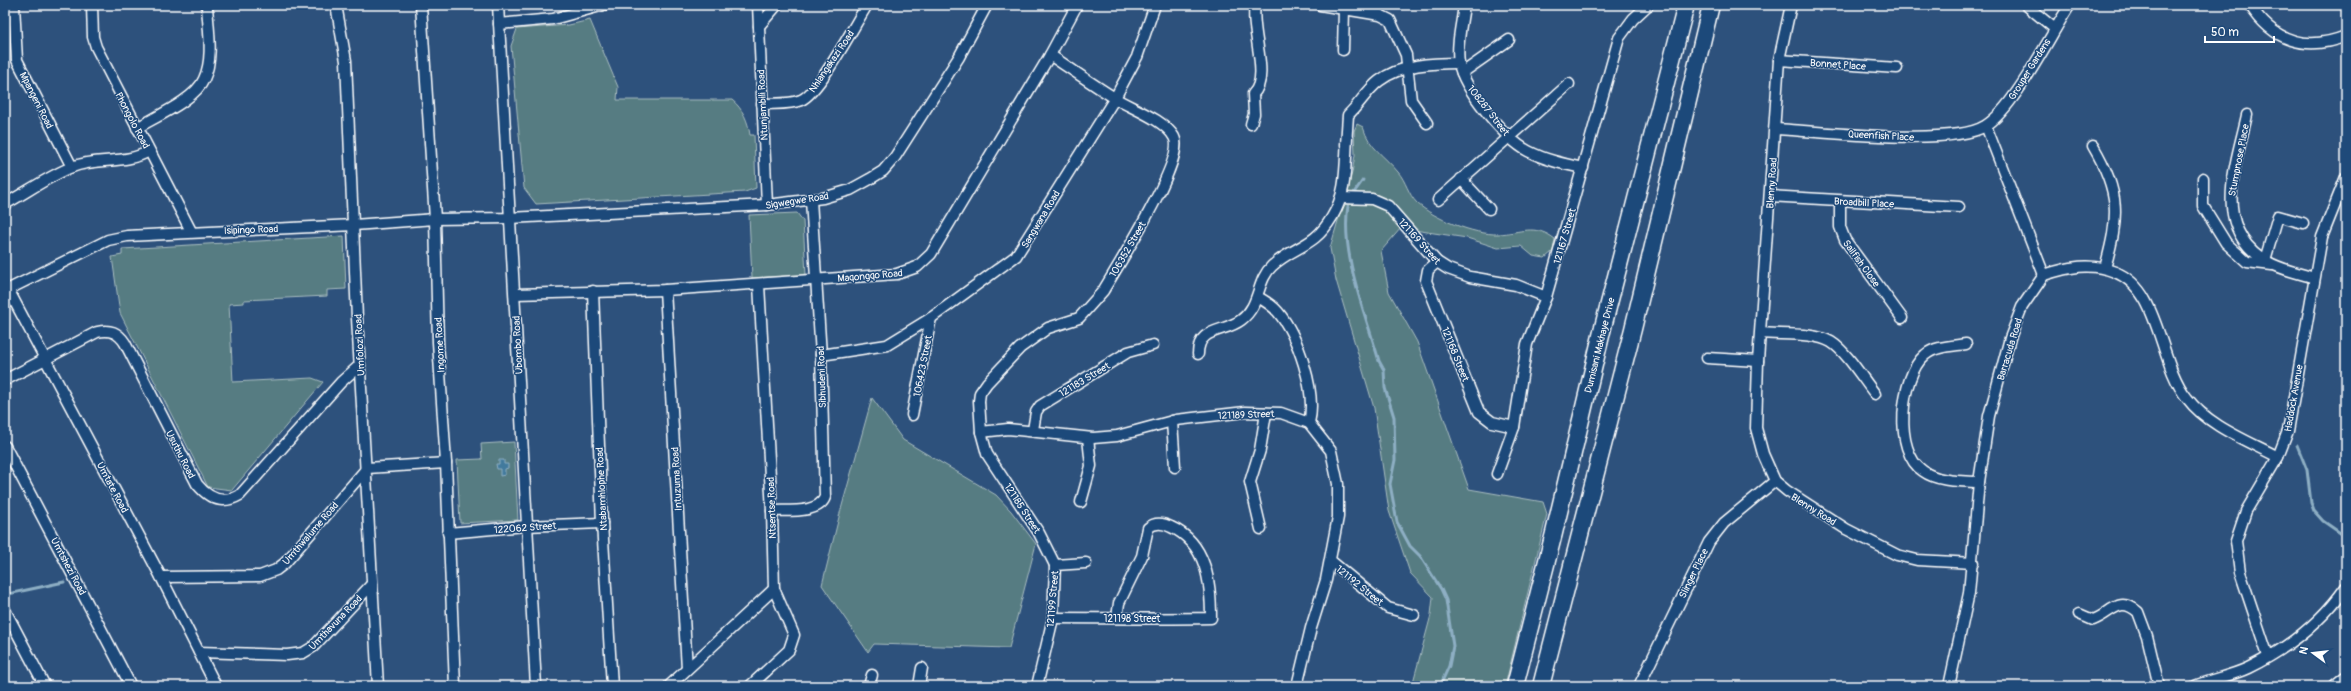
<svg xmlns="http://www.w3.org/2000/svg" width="2351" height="691" font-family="Pangolin,sans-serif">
<rect width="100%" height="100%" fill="#2d517c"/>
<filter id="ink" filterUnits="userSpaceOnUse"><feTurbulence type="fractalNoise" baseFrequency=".025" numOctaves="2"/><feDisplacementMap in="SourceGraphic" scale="8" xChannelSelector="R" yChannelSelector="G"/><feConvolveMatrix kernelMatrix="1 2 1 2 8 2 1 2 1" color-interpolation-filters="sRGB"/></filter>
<g filter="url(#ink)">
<g fill="#567c82" stroke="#aabec0">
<path d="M 590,20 L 618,87 L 617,100 L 732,100 C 743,109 748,121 750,135 L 754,135 L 756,188 L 745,192 L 536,204 L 524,188 L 511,46 L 517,29 L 569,25 Z"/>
<path d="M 1357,124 L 1363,127 C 1369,148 1385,156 1398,172 C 1406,181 1408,194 1417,203 C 1433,218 1474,235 1498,234 C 1521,233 1534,223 1555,239 L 1553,251 L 1545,258 L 1533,256 L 1521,246 L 1498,248 L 1467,238 L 1401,228 L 1381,251 L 1389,292 L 1417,342 L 1469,489 L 1543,502 L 1547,514 L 1505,686 L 1412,686 L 1431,615 L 1433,597 L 1410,573 L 1389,511 L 1374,408 L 1336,280 L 1330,248 L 1352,173 L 1355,155 L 1354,131 Z"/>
<polygon points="797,213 803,221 806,275 752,278 749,215"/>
<polygon points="344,236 346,289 327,290 327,296 244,300 244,303 229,304 233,382 312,378 323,382 232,490 208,487 120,313 112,257 122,255 122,249"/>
<polygon points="872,398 903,440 996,495 1011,511 1036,544 1009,648 874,644 868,652 822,585 840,513"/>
<polygon points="514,442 518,520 460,523 457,460 482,459 481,444"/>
</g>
<polygon fill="#427a9d" stroke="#8eafc4" points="499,460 504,460 504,464 508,464 508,468 505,469 505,475 500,476 500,469 497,469 496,464 499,464"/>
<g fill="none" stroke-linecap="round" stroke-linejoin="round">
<g stroke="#8eafc4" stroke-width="3">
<polyline points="1353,194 1363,180"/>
<path d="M 1348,206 C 1340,253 1366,315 1379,361 L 1384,370 L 1385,388 L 1394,417 L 1395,460 L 1390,484 L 1397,522 L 1410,546 L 1420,556 L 1441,589 L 1446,600 L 1453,646 L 1449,666 L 1440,686"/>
<polyline points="2297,445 2307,470 2311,503 2314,511 2323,521 2346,537"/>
<polyline points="8,594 64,582"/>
</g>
<g stroke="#fff" stroke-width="13">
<g id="minor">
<polyline points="14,5 17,60 72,167"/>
<polyline points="92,5 93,37 96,47 191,231"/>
<polyline points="336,5 346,61 357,318 378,686"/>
<polyline points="421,5 435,219 438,342 446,463 455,686"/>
<polyline points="498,5 536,686"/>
<polyline points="758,5 767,205"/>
<polyline points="1320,5 1380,15 1390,20 1406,55 1411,100 1427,123"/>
<path d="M 1464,5 C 1462,23 1456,44 1459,63 C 1463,88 1505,139 1528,151 C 1545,160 1564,164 1583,168"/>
<polyline points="1791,5 1779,60 1758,361 1756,428 1763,454 1775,481 1787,491 1846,529 1897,555 1917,560 1973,563"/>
<polyline points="2026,5 2055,29"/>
<path d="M 2250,5 C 2273,41 2306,52 2346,36"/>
<polyline points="499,24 553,19 604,5"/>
<polyline points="759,26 777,5"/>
<polyline points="1343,50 1344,9"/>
<path d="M 1050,55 C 1071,69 1092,84 1113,97 C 1130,108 1164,119 1174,137 C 1187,158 1117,267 1103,291 L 1079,318 L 1048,328 L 1020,348 L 987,383 L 980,393 L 979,401 L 981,432 L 987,454 L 1039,533 L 1055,565"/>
<polyline points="1779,60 1897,68"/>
<polyline points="1462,73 1509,40"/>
<path d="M 762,104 C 774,103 790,105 801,100 C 819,93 855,24 867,5"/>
<path d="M 2247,115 C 2236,166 2210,229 2268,262 C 2282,270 2299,273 2314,278"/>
<path d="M 1251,124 L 1254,114 L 1253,94 C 1271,77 1250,31 1255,5"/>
<polyline points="1986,126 2044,275"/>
<path d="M 137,128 C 157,116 195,100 204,79 C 214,58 208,28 207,5"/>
<path d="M 1775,129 C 1819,131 1952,147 1985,126 C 2014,109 2050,35 2070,5"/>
<path d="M 1346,145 L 1348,115 C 1359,105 1367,90 1379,81 C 1401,64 1433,63 1459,63"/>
<path d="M 2093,146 C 2121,193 2119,217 2105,268"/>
<polyline points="2203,178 2203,206 2226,243 2247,262 2272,265"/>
<polyline points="1461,179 1489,209"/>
<polyline points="1770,196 1959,207"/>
<polyline points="1341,198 1372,199 1388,206 1437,262 1448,269 1470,277 1516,285 1546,297"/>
<polyline points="1438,200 1569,84"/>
<polyline points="1840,201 1840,227 1845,240 1902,318"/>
<path d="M 5,204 C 27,192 49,176 72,167 C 97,157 126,165 149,151"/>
<polyline points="2265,260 2278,216 2303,223"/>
<polyline points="1437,262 1428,270 1426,281 1479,412 1492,422 1514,427"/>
<polyline points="8,289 161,577 216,686"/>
<polyline points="665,290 687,669"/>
<polyline points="5,291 108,240 127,236 354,225 435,219 509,218 767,205 823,198 850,190 870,179 883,171 895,157 959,57 987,5"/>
<polyline points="593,291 602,523 612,686"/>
<polyline points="515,294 665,290 897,274 917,267 931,254 1050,55 1077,5"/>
<path d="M 1258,297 C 1265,301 1273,306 1278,312 C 1298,336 1317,392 1309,423"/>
<path d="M 1761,333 C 1780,335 1815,332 1831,342 C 1847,352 1863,379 1875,394"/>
<path d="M 1966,344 C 1954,346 1935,346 1925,355 C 1900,376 1893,452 1923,471 C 1938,482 1961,481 1979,482"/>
<path d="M 1198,354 C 1198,327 1224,333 1241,320 C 1261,305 1256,281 1272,266 C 1295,245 1314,248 1332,217 C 1347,193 1345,166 1347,138"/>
<polyline points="821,355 887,345 931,318 1016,256 1115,98 1137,57 1155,5"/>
<polyline points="1707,358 1758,361"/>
<path d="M 5,380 L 97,332 C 110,329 118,332 125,343 L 197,484 C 209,499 223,505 240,495 L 341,382 L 360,365"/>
<polyline points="912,415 931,318"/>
<polyline points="1172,421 1175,467"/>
<polyline points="1033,430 1036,412 1040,406 1128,352 1153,345"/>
<polyline points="981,432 1008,429 1093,438 1117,436 1176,420 1245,412 1281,413 1309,423 1331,451 1338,484 1338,517 1326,580 1311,628 1297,686"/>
<polyline points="5,446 131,686"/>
<polyline points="1497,474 1514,427 1527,344 1546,297 1619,38 1633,19 1648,5"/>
<polyline points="1081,502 1091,466 1088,438"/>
<path d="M 772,511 C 787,510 819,514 825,497 L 821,355 L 811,200"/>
<polyline points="1261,529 1250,482 1260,450 1266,413"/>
<polyline points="448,533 526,526 602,523"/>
<polyline points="1331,561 1388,608 1414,615"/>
<polyline points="161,577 260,576 276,570 285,563 367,468 446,463"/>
<polyline points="5,610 45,686"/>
<path d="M 2079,614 L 2093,620 C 2111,614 2118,595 2138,612 L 2147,636 L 2159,686"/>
<path d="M 1053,618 C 1105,618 1158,619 1211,618 C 1211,584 1207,543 1171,527 C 1163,523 1155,522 1148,528 L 1142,556 L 1119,603 L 1117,618"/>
<polyline points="199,652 287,655 303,653 313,647 372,584"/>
<polyline points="2268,656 2240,572 2236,541 2246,511 2278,457 2288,431 2322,237 2346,177"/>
<polyline points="669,686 774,589"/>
<polyline points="750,686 789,650 794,635 774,589 772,511 759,285"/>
<polyline points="869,686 872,675"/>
<polyline points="919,686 922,668"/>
<polyline points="1037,686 1053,618 1055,565 1086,563"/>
<polyline points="1639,686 1709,542 1724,523 1775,481"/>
<path d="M 1949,686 L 1969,593 L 1979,482 L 1989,416 L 2010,338 L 2022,307 L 2044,275 C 2069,267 2090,262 2115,272 C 2161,290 2158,362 2187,398 C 2208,426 2248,441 2278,457"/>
<path d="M 2195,686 C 2212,679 2231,676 2248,668 C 2287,649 2321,623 2346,587"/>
</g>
</g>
<g stroke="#fff" stroke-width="16">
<polyline id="tertiary" points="2336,686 2346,678"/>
</g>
<g stroke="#fff" stroke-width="19">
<g id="primary">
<polyline points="1515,686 1554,533 1604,323 1686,5"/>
<polyline points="1541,686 1633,329 1711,5"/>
</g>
</g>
<use href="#minor" stroke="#1f4a7a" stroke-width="10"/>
<use href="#tertiary" stroke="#1f4a7a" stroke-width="13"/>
<use href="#primary" stroke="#1f4a7a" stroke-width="16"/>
</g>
</g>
<g text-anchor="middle" stroke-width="3" stroke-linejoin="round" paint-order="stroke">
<g font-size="10" fill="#fff" stroke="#1f4a7a">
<text transform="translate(831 61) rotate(-56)" y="4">Nhlangakazi Road</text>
<text transform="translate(1838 64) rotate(4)" y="4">Bonnet Place</text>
<text transform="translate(2029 69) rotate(-58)" y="4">Grouper Gardens</text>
<text transform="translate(37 100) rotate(63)" y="4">Mpangeni Road</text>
<text transform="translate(762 105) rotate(-93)" y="4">Ntunjambili Road</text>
<text transform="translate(1489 110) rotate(52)" y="4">108287 Street</text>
<text transform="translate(133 120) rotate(62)" y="4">Phongolo Road</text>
<text transform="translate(1881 135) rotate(3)" y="4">Queenfish Place</text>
<text transform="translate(2238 160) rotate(-79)" y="4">Stumpnose Place</text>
<text transform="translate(1771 183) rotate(-86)" y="4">Blenny Road</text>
<text transform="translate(797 200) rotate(-9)" y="4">Sigwegwe Road</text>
<text transform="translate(1864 202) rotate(3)" y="4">Broadbill Place</text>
<text transform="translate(1040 219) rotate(-59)" y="4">Sangwana Road</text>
<text transform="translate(251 229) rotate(-2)" y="4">Isipingo Road</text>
<text transform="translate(1564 236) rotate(-74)" y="4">121167 Street</text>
<text transform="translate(1420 241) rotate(48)" y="4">121169 Street</text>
<text transform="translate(1127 249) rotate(-60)" y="4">106352 Street</text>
<text transform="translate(1862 263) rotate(54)" y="4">Sailfish Close</text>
<text transform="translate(870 275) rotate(-5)" y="4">Maqongqo Road</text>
<text transform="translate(359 345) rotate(-93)" y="4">Umfolozi Road</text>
<text transform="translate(439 345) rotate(-93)" y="4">Ingome Road</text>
<text transform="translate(517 345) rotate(-93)" y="4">Ubombo Road</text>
<text transform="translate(1599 345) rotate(-76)" y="4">Dumisani Makhaye Drive</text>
<text transform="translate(2009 349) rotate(-73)" y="4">Barracuda Road</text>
<text transform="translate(1456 354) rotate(68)" y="4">121168 Street</text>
<text transform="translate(922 366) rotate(-79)" y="4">106423 Street</text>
<text transform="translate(821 377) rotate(-92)" y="4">Sibhudeni Road</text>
<text transform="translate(1084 379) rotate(-31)" y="4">121183 Street</text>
<text transform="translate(2293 398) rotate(-80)" y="4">Haddock Avenue</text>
<text transform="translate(1246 414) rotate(-2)" y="4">121189 Street</text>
<text transform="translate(181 454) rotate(63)" y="4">Usuthu Road</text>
<text transform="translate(676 479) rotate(-93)" y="4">Intuzuma Road</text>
<text transform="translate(113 487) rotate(62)" y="4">Umtate Road</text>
<text transform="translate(601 489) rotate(-93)" y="4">Ntabamhlophe Road</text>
<text transform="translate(771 508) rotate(-92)" y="4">Ntsentse Road</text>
<text transform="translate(1023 508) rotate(57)" y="4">121185 Street</text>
<text transform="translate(1814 509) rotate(32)" y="4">Blenny Road</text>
<text transform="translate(525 527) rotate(-4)" y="4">122062 Street</text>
<text transform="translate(310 533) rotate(-49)" y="4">Umthwalume Road</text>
<text transform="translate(69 566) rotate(62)" y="4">Umtshezi Road</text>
<text transform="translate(1693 573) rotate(-64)" y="4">Slinger Place</text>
<text transform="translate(1360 585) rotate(39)" y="4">121192 Street</text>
<text transform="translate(1052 599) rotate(-85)" y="4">121199 Street</text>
<text x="1132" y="622">121198 Street</text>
<text transform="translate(335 622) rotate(-46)" y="4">Umthavuna Road</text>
</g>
</g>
<rect width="2351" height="691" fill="none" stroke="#1f4a7a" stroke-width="20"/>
<rect x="10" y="10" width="2331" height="671" fill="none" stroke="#fff" stroke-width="1.5" filter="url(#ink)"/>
<g transform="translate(2313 653) rotate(285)" stroke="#1f4a7a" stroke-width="3" paint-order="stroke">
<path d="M0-3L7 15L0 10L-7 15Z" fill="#ffffff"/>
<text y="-6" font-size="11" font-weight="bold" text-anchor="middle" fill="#ffffff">N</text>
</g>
<path d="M2205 36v6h69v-6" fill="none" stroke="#ffffff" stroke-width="2"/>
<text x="2211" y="36" font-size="12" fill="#ffffff" stroke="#1f4a7a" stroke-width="3" paint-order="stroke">50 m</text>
</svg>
